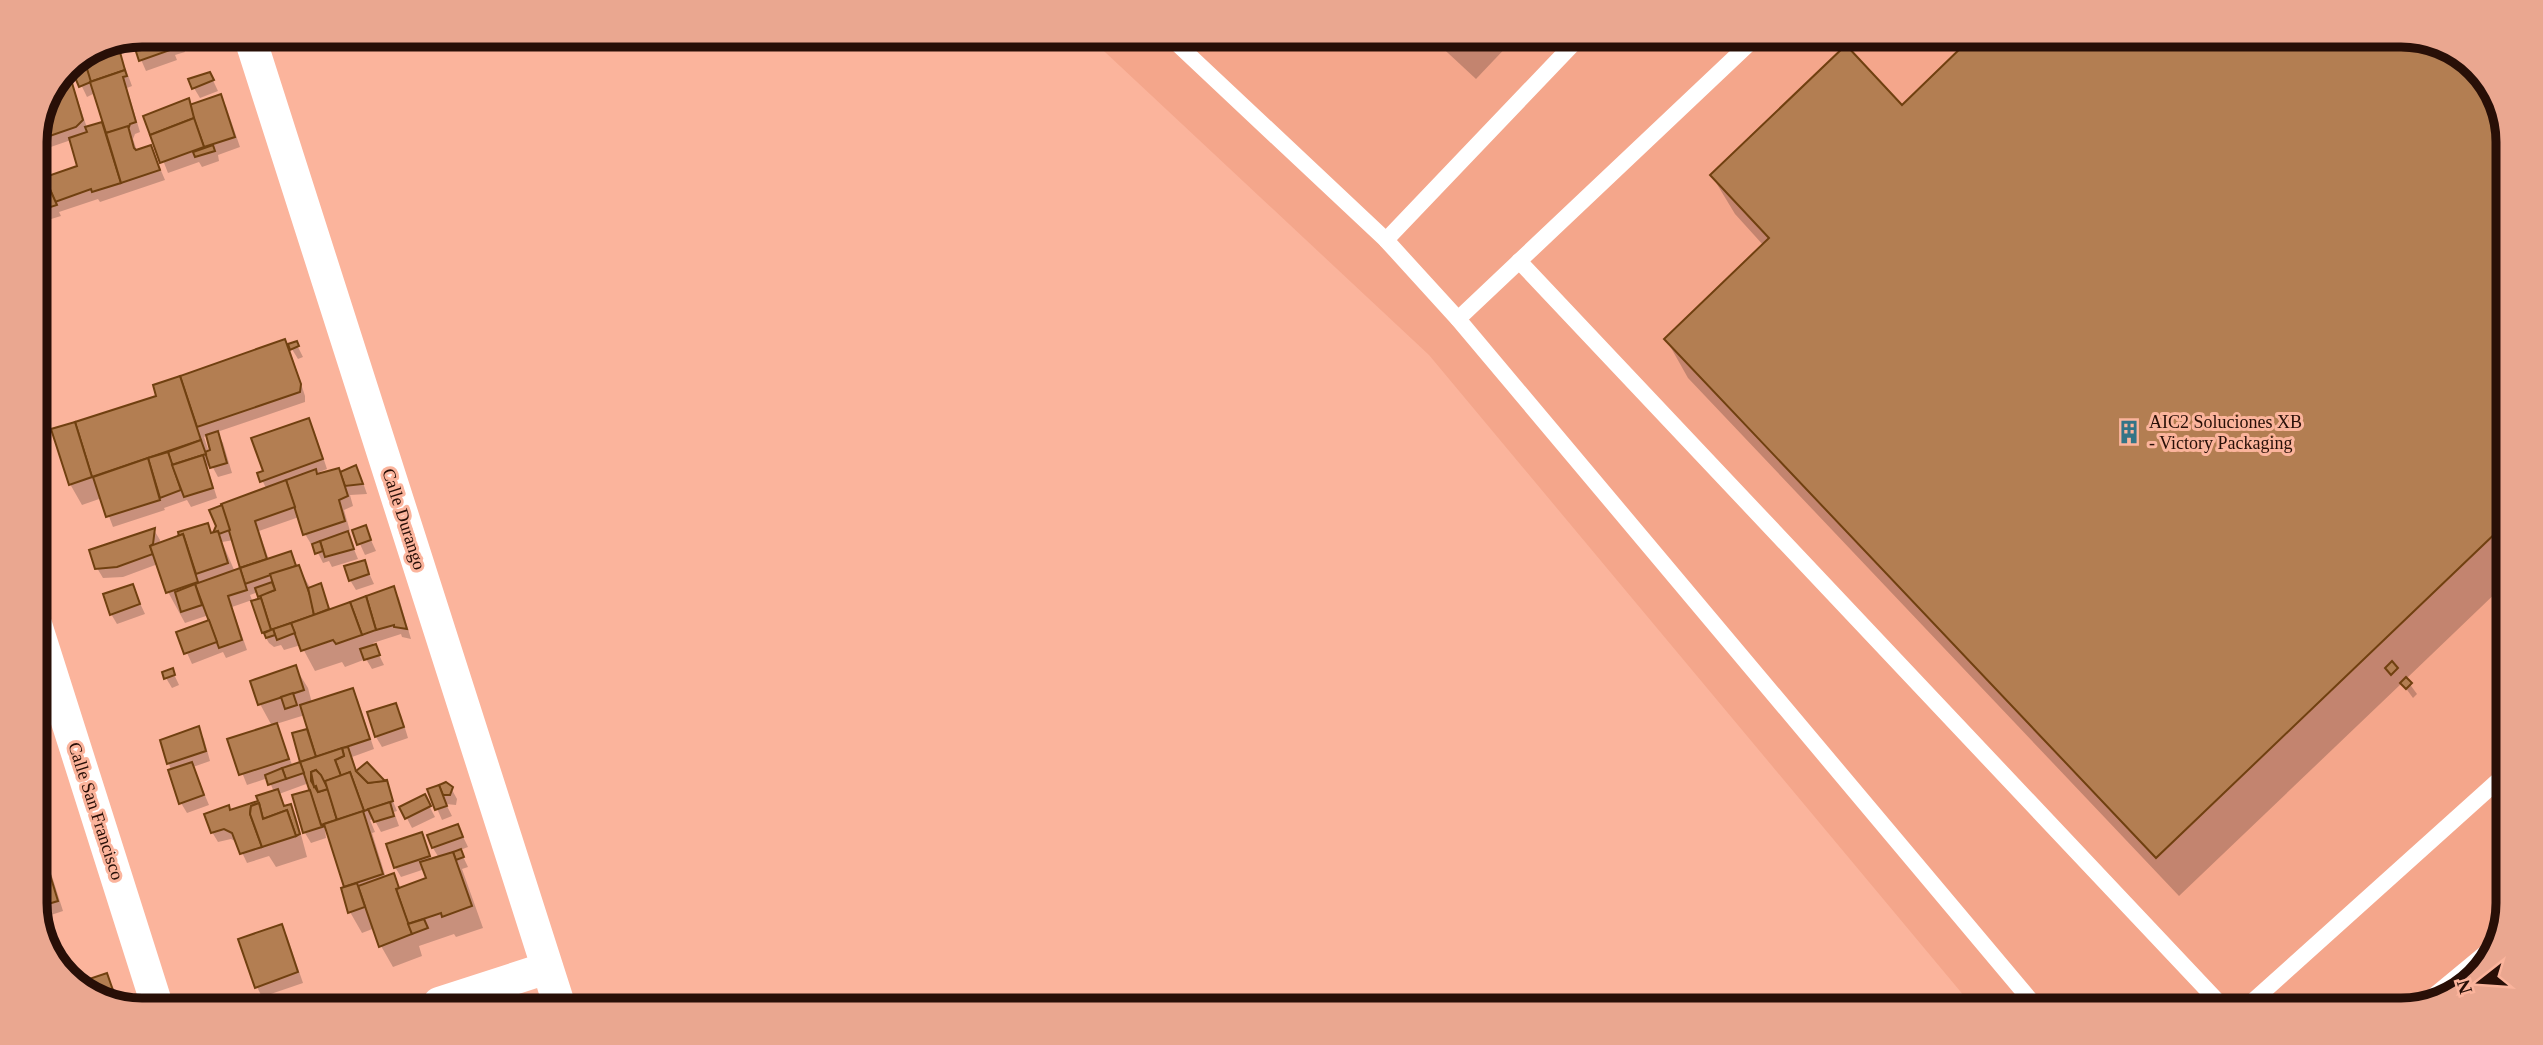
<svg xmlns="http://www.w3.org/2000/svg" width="2543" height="1045" font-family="'Times New Roman',serif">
<rect width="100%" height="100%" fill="#fbb49c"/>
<polygon fill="#f4a68b" points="1090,38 2441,43 2486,77 2508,136 2500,943 2461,992 2401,1010 1975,1009 1429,355"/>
<g fill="#0003" fill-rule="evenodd">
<polygon points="142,35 178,35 185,52 175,55 177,60 146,71 132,39"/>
<polygon points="1434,40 1513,40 1476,79"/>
<polygon points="1970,41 2441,43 2486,77 2508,136 2503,586 2406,679 2417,694 2413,698 2402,683 2179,896 1688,378 1666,339 1764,246 1735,214 1712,176 1902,107"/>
<polygon points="117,45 132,86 127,88 140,132 135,134 133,139 137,151 151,147 165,180 100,202 98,199 59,212 61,216 35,224 35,182 79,167 71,140 42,150 41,148 35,149 35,136 67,67 87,128 104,123 95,93 87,97 71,64"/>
<polygon points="210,74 218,91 200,98 194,88"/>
<polygon points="220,96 226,106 240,147 218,155 219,161 202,167 199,162 168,173 146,117 191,107"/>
<path d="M 284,341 L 287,347 L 296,343 L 303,357 L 298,359 L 290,346 L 289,347 L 305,396 L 305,402 L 217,432 L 223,443 L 232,473 L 218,477 L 211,464 L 207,466 L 217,498 L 191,507 L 187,500 L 164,508 L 165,510 L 113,527 L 102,498 L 82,505 L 70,484 L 159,397 L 156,387 ZM 208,435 L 212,451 L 209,452 L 204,437 Z"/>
<path d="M 308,420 L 314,430 L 327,469 L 317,473 L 318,476 L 341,473 L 355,467 L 361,477 L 367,494 L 350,495 L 353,506 L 344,510 L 350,531 L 347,532 L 358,559 L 332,567 L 329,561 L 323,563 L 313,543 L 311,544 L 305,534 L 299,517 L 259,531 L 269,560 L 290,553 L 311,589 L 320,586 L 331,611 L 393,588 L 399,598 L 411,639 L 402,637 L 401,634 L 373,643 L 384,665 L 372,669 L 366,659 L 345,667 L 342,662 L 315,671 L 301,645 L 284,650 L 281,645 L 274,647 L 269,643 L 263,633 L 253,602 L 262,599 L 258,592 L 250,595 L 252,600 L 232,607 L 247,650 L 226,658 L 223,652 L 192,664 L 178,633 L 211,621 L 209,615 L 185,623 L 168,592 L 158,564 L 123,577 L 103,578 L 97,568 L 154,530 L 160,540 L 159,544 L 179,537 L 177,534 L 207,525 L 214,536 L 218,526 L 267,490 L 259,474 L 265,472 ZM 234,540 L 242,570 L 235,572 L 222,542 Z"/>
<polygon points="365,527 376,551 365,555 354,531"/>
<polygon points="364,562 374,584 356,590 350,580"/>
<polygon points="132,586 145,614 117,624 111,614"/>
<path d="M 295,667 L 308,688 L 312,703 L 352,690 L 358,700 L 374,749 L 352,757 L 357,772 L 385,782 L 397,811 L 394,812 L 399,826 L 381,832 L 374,819 L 370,820 L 375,832 L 372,833 L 386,878 L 393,875 L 401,889 L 428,879 L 425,869 L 401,877 L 395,867 L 421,835 L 432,860 L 439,858 L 433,848 L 458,826 L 468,847 L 460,850 L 468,867 L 462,869 L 483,928 L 456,937 L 454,934 L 419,946 L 422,956 L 393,967 L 381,946 L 375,928 L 362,933 L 350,912 L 346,888 L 330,837 L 325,829 L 326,838 L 311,843 L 305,833 L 294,796 L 312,791 L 309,783 L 279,794 L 285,807 L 290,806 L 296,816 L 307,857 L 276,867 L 269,856 L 247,863 L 237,842 L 231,839 L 218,842 L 212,832 L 274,792 L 268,778 L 247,785 L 229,740 L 272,726 L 260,704 ZM 305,715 L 310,730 L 294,734 L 302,766 L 293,767 L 276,724 Z"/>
<polygon points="172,670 179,685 172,688 166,678"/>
<polygon points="395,705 401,715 408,738 382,747 376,737"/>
<polygon points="198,729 204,739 210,761 193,767 209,805 187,813 181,803 162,741"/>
<polygon points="446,784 451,788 457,799 456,805 446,804 452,816 442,820 429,790"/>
<polygon points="424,796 435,817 412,828 401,807"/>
<polygon points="35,836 41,849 38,851 39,862 44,860 50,870 63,911 39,919 35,910"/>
<polygon points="281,926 287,936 303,983 262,997 257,987"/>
<polygon points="106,975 118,996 120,1002 102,1002 78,984"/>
</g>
<g fill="#b37e52" stroke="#704010" stroke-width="2">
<polygon points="142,35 168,35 173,49 139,61 132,39"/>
<polygon points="168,35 178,35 181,41 171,45"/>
<polygon points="1968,41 2441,43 2486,77 2508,136 2504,525 2156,858 1664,339 1769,238 1710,175 1846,45 1902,105"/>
<polygon points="118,45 125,70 90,82 84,59"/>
<polygon points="84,59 91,82 79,87 70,65"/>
<polygon points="67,66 83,120 76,127 35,141 35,136"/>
<polygon points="125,70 127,76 123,77 136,122 130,124 129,127 106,133 90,82"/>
<polygon points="210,72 214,80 192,89 188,79"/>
<polygon points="221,94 235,137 204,147 189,105"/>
<polygon points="189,98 194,118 150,135 143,116"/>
<polygon points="194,118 204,147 160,163 150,135"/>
<polygon points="102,122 121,183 92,192 91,189 55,202 45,177 77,166 69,138 87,132 85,127"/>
<polygon points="128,126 134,148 136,150 151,145 160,170 121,183 106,133"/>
<polygon points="213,145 215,151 195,157 193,152"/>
<polygon points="44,176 57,205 35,212 35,179"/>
<polygon points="285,339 301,384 300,392 197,427 180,376"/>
<polygon points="297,341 299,346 290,350 288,344"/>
<polygon points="180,376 201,440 92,477 75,422 156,396 153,385"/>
<polygon points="309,418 323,459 260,482 257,473 263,471 251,438"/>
<polygon points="75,422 92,477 69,485 51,429"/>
<polygon points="218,431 227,463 210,468 205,452 210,450 206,435"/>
<polygon points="201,440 206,454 172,465 168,452"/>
<polygon points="168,452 181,490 160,498 148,458"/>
<polygon points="203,455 213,488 184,497 172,465"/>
<polygon points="148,458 160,500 106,517 93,477"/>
<polygon points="356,465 363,484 345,486 340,472"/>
<polygon points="339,468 348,496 339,500 345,521 303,535 286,480 316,469 317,474"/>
<polygon points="286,480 295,507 255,521 267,559 240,568 221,504"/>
<polygon points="222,505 230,530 219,534 218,531 213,533 216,526 209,510"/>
<polygon points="208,523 211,533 218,531 228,563 196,574 183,534 179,536 178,532"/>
<polygon points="366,525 371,540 357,545 352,530"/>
<polygon points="155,528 153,544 150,546 153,554 117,567 95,569 89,550"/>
<polygon points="348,531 354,549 325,557 320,541"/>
<polygon points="183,534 198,582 166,593 150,546"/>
<polygon points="320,541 323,551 315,554 312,544"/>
<polygon points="291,551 296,566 245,584 240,568"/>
<polygon points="365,560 369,574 349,581 344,566"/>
<polygon points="299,565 311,598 314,615 271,630 260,595 275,590 270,574"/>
<polygon points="240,568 247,590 228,596 242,640 219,648 195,584"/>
<polygon points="272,582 275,590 258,597 255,588"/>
<polygon points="321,583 329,609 314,615 308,588"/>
<polygon points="133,584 140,604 110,615 103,594"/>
<polygon points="195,584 202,605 181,612 175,592"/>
<polygon points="394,586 407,629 394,627 394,625 376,630 366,596"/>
<polygon points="366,596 376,630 362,635 350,602"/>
<polygon points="261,598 271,630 262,633 251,601"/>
<polygon points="350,602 362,635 336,644 333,640 301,651 291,623"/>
<polygon points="209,620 217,642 184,654 176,632"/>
<polygon points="291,623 295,633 277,640 273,629"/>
<polygon points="273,629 275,635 266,638 264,633"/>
<polygon points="376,644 380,655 364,660 360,649"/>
<polygon points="2392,661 2398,668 2391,675 2385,668"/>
<polygon points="296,665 304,690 258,705 250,681"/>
<polygon points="173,668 175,675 164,679 162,672"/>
<polygon points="2406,677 2412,683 2406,689 2400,683"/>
<polygon points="353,688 370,739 316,757 300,705"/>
<polygon points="293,693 297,705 285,709 281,697"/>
<polygon points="396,703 404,727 375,737 367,712"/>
<polygon points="277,723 289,759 239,775 227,739"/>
<polygon points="199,726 206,751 167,764 160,740"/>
<polygon points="307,729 316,757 300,762 292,733"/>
<polygon points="348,747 356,771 368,783 387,780 393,801 364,811 350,772 341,776 335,760 344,756 342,748"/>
<polygon points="342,748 344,756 335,760 341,776 323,782 316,770 311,772 311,781 318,792 328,789 337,820 321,825 300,762"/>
<polygon points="192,762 204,795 179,804 168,770"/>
<polygon points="300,762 304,773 286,779 282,768"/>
<polygon points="367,762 385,781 368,783 356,771"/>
<polygon points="282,768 286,779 268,785 265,775"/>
<polygon points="316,770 321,775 328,789 318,792 316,786 314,787 311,772"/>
<polygon points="350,772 364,811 337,820 325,781"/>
<polygon points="446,782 453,787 450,795 443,795 439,785"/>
<polygon points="439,785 447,806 435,810 427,789"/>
<polygon points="278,789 284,806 291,804 300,834 296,836 287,810 263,819 259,803 251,806 250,814 262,847 240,854 232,833 224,829 211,833 204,814 229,805 230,810 258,801 256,796"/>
<polygon points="310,790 321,825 325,826 303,833 292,795"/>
<polygon points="425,794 431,806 405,819 399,807"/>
<polygon points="390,802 394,816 374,822 368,809"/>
<polygon points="259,803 263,819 287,810 296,836 262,847 250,814 251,806"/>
<polygon points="363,811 383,874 344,887 324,824"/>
<polygon points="458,824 463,837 432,848 427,835"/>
<polygon points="422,832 430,856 394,868 386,844"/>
<polygon points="461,849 464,857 456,860 453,852"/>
<polygon points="453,852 472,906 442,917 441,913 408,924 396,889 426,878 420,862"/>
<polygon points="45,858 58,901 35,908 35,861"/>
<polygon points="394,873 399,888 396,889 412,934 379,947 358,886"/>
<polygon points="357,883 365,907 348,913 341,888"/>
<polygon points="424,919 428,928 412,934 408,924"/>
<polygon points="282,924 298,972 255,988 238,939"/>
<polygon points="107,973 117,1002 102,1002 77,983"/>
</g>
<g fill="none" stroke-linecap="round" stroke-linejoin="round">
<g stroke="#fff" stroke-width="16">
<polyline points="1172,39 1386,240 1458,319 2038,1009"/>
<polyline points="1386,240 1577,40"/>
<polyline points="1519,261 2225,1009"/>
<polyline points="1458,319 1752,41"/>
<polyline points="2425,1003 2500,941"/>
<polyline points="2244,1009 2502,777"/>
</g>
<g stroke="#fff" stroke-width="32">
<polyline points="249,35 559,1004"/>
<polyline points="35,621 156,1002"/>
<polyline points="439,1003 547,968"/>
</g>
</g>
<defs>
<g id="building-bare" transform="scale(1.89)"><path d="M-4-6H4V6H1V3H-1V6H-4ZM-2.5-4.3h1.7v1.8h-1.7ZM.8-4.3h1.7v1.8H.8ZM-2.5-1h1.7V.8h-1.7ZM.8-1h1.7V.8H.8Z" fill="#337487" stroke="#fbb49c" stroke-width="2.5" paint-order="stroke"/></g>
</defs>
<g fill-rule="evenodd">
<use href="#building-bare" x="2129" y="432"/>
</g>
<g text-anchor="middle" stroke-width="6" stroke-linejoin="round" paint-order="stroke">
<g font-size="18" fill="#280f07" stroke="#fbb49c" text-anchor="start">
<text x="2149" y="428">AIC2 Soluciones XB<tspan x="2149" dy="21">- Victory Packaging</tspan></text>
</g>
<g font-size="18" fill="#280f07" stroke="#fbb49c">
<text transform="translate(404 519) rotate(72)" y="6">Calle Durango</text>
<text transform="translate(96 811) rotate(72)" y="6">Calle San Francisco</text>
</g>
</g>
<path d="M0 0H2543V1045H0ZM142 47H2401A95 95 0 0 1 2496 142V903A95 95 0 0 1 2401 998H142A95 95 0 0 1 47 903V142A95 95 0 0 1 142 47Z" fill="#eaa790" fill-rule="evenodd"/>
<path fill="none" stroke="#280f07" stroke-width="9" d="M142 47H2401A95 95 0 0 1 2496 142V903A95 95 0 0 1 2401 998H142A95 95 0 0 1 47 903V142A95 95 0 0 1 142 47Z"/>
<g transform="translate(2480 982) rotate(253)" stroke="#fbb49c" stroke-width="5" paint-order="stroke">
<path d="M0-5L12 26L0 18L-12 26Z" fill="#280f07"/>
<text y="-10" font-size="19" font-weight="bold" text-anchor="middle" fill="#280f07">N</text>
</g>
</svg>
